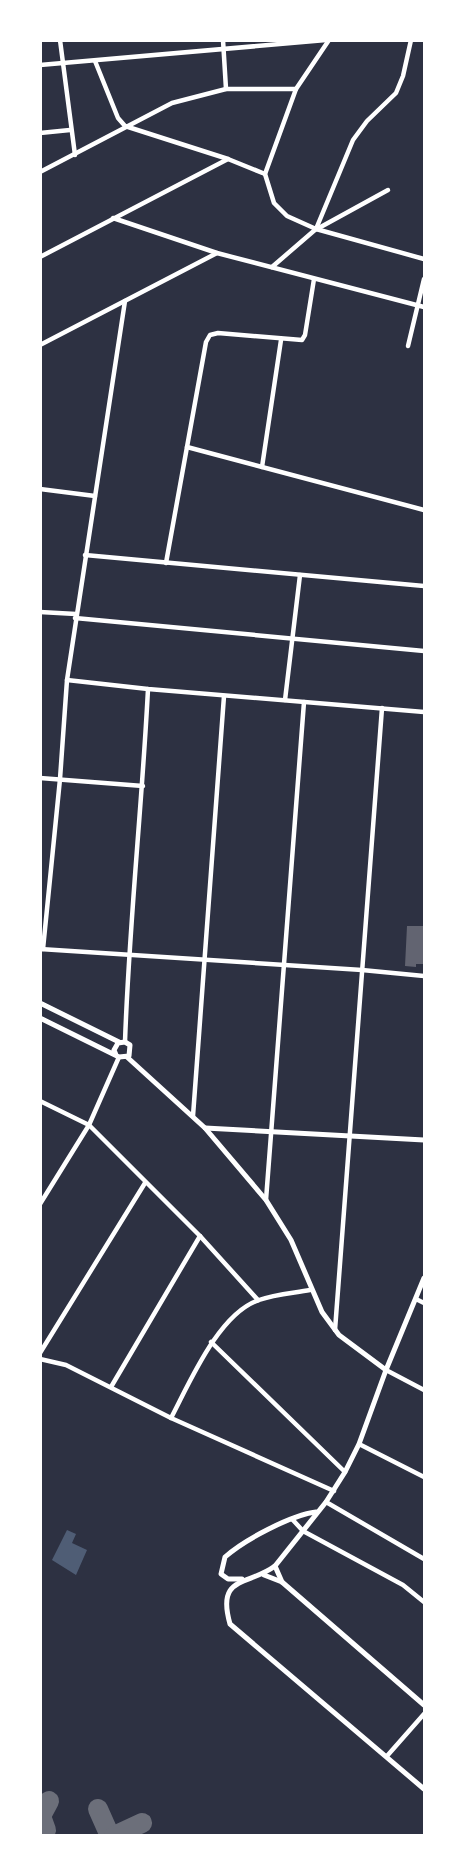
<svg xmlns="http://www.w3.org/2000/svg" width="465" height="1876" font-family="'Source Sans 3',sans-serif">
<rect width="100%" height="100%" fill="#2d3142"/>
<polygon fill="#4f5d75" points="67,1530 76,1534 72,1543 87,1550 76,1575 52,1560"/>
<g fill="none" stroke-linecap="round" stroke-linejoin="round">
<g stroke="#6c6f7a" stroke-width="20">
<polyline points="98,1809 110,1836"/>
<polyline points="46,1830 41,1816 49,1801"/>
<polyline points="114,1836 142,1823"/>
</g>
</g>
<polygon fill="#626471" points="407,926 424,926 424,964 416,964 416,967 405,966"/>
<g fill="none" stroke-linecap="round" stroke-linejoin="round">
<g stroke="#fff" stroke-width="4.5">
<polyline points="60,40 75,155"/>
<polyline points="223,40 226,89"/>
<polyline points="329,40 296,89 265,174 274,203 287,216 316,229 424,259"/>
<polyline points="95,61 118,118 125,126 228,159 265,174"/>
<polyline points="40,65 326,40"/>
<polyline points="40,133 70,130"/>
<polyline points="40,172 172,103 226,89 296,89"/>
<polyline points="113,218 217,253 424,307"/>
<polyline points="317,229 388,190"/>
<polyline points="40,257 228,159"/>
<polyline points="272,267 316,229 353,140 367,121 396,93 403,76 411,40"/>
<polyline points="40,345 217,253"/>
<polyline points="408,346 424,279"/>
<polyline points="187,447 424,510"/>
<polyline points="262,467 281,340"/>
<polyline points="40,489 95,496"/>
<polyline points="85,555 424,586"/>
<polyline points="166,563 206,342 210,335 218,333 302,340 305,335 314,279"/>
<polyline points="40,612 76,614"/>
<polyline points="75,618 424,651"/>
<polyline points="67,680 148,689 424,712"/>
<polyline points="285,700 300,575"/>
<polyline points="40,778 143,786"/>
<polyline points="40,949 362,970 424,976"/>
<polyline points="43,949 60,779 67,680 125,301"/>
<path d="M 125,1042 C 129,924 142,807 148,689"/>
<polyline points="40,1101 89,1125 200,1236 258,1300"/>
<polyline points="193,1116 224,696"/>
<polyline points="266,1200 304,702"/>
<polyline points="40,1204 89,1125 119,1057"/>
<polyline points="416,1299 424,1303"/>
<polyline points="335,1330 382,708"/>
<polyline points="211,1342 345,1472"/>
<polyline points="40,1353 145,1183"/>
<polyline points="40,1359 66,1365 171,1418 334,1491"/>
<polyline points="386,1370 424,1390"/>
<polyline points="111,1387 200,1236"/>
<path d="M 171,1418 C 190,1382 219,1313 259,1300 C 275,1294 294,1293 310,1290"/>
<polyline points="359,1444 424,1477"/>
<polyline points="326,1502 424,1559"/>
<polyline points="292,1519 303,1531 403,1585 424,1602"/>
<polyline points="387,1756 424,1714"/>
</g>
<g stroke="#fff" stroke-width="5">
<polyline points="40,1003 119,1042"/>
<polyline points="40,1018 119,1057 129,1056 130,1045 125,1042 118,1043 114,1050 116,1055"/>
<polyline points="127,1057 205,1128 266,1200 291,1240 322,1312 339,1335 386,1370"/>
<polyline points="205,1128 424,1140"/>
<path d="M 424,1278 L 386,1370 L 359,1444 L 345,1472 L 326,1502 L 275,1566 C 248,1586 216,1575 230,1624 L 424,1789"/>
<polyline points="275,1566 282,1582"/>
<polyline points="264,1575 282,1582 424,1705"/>
<path d="M 242,1579 L 228,1579 L 221,1574 L 225,1557 C 244,1540 291,1515 316,1512"/>
</g>
</g>
<rect width="465" height="1876" fill="none" stroke="#ffffff" stroke-width="84"/>
</svg>
